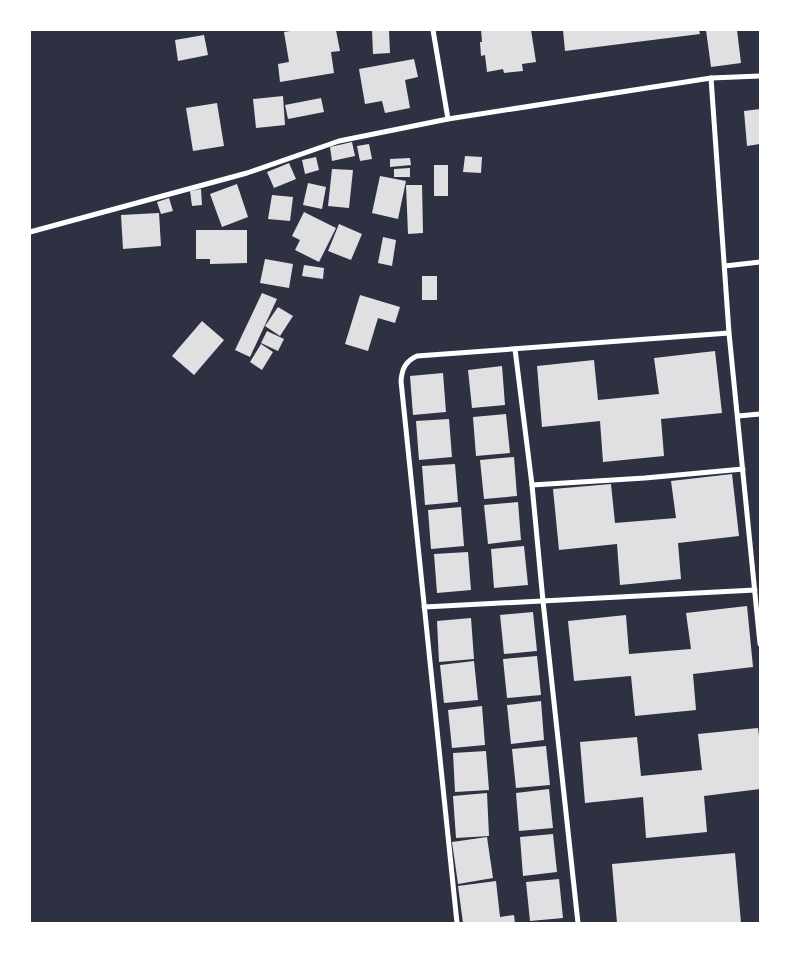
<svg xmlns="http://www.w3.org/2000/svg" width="790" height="953" font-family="'Titillium Web',sans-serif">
<rect width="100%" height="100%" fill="#2d3142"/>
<g fill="#e0e0e3">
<polygon points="296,30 336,30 340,51 331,52 334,73 280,82 278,64 289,62 284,32"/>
<polygon points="372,30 389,30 390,53 373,54"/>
<polygon points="481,30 531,30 536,62 522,64 523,71 504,73 503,69 487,72 485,55 481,56 480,42 482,42"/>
<polygon points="563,30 699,30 700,34 565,51"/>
<polygon points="706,30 737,30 741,63 711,67"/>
<polygon points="204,35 208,55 178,61 175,40"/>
<polygon points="414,59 418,77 405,80 410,108 385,113 382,101 365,104 359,69"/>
<polygon points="283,96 285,125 256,128 253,99"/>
<polygon points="321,98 324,112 288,119 285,105"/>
<polygon points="217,103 224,146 193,151 186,108"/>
<polygon points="760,109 760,144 747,146 744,111"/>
<polygon points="352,142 355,156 332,161 330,147"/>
<polygon points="369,144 372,159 360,161 357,146"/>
<polygon points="465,156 482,157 481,173 463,172"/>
<polygon points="316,157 319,170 305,174 302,160"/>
<polygon points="410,158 411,165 390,167 390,159"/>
<polygon points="289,163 296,179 274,188 267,172"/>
<rect x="434" y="165" width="14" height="31"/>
<polygon points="410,168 410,177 394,177 394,169"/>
<polygon points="332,169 353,170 349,208 328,206"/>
<polygon points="380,176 406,181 398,219 372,213"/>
<polygon points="308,183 326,187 322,209 303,205"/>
<polygon points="237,184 248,217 222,227 210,194"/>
<polygon points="406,185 422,185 423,233 408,234"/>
<polygon points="201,189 202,205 192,206 190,191"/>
<polygon points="272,195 293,197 290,221 268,219"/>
<polygon points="169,198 173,211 161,214 157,202"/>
<polygon points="304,212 336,228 319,262 295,250 300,240 292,236"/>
<polygon points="159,213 161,246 123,249 121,215"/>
<polygon points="339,224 362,234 351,260 328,251"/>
<polygon points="196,230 247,230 247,263 210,264 210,259 196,259"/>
<polygon points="383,237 396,240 392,266 378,263"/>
<polygon points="265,259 293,264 289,288 260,283"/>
<polygon points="304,265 324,268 323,279 302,276"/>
<rect x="422" y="276" width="15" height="24"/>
<polygon points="262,293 277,299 250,357 235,350"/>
<polygon points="360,295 400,307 395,323 378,318 368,351 345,344"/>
<polygon points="278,307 293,316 280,336 265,326"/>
<polygon points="202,321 224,340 194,375 172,356"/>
<polygon points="267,331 284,339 278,351 261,343"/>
<polygon points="261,344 273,352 262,370 250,362"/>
<polygon points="715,351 722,413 661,419 664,456 603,462 600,421 542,427 537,366 594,360 598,400 659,394 654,358"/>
<polygon points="502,366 505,405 472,408 468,370"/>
<polygon points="443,373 446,412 413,415 410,376"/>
<polygon points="506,414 510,453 476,456 473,417"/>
<polygon points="449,419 452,457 419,460 416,421"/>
<polygon points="514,457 517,496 484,499 480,460"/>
<polygon points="455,464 458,502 425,505 422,466"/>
<polygon points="732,474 739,536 678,543 681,579 620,585 617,544 559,550 553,489 611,484 615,523 676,518 671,481"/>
<polygon points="518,502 521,540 488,544 484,505"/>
<polygon points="461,507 464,546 431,549 428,510"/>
<polygon points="524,546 528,585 494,588 491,549"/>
<polygon points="468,552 471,590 437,593 434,554"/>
<polygon points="747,606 753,667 693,674 696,710 635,716 631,676 574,681 568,621 626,615 629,654 691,649 686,613"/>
<polygon points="533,612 537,651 504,654 500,615"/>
<polygon points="471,618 474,659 439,662 437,621"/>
<polygon points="537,656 541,695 507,698 503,659"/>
<polygon points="474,661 478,700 444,703 440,665"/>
<polygon points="541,701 544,740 511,744 507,705"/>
<polygon points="482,706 485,745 452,748 448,710"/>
<polygon points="758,728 760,745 760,789 704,796 707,832 646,838 643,797 585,803 580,742 637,737 641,776 702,770 698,734"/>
<polygon points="546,746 550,785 516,788 512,749"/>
<polygon points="486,751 489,790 455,792 453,753"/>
<polygon points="549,789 553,828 519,831 516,793"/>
<polygon points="487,793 489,836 456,838 453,796"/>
<polygon points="553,834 557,872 523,876 520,837"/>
<polygon points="487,837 493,878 458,884 452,842"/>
<polygon points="735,853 741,923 617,923 612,864"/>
<polygon points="559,879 563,918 530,921 526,882"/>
<polygon points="496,881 500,917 514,915 515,923 463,923 458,886"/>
</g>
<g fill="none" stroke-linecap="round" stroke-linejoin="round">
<g stroke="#fff" stroke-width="5">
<polyline points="433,30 448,119"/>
<polyline points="711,78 729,333 760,644"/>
<polyline points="30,232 247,173 339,141 448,119 711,78 760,76"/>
<polyline points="725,266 760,262"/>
<polyline points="515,349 532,485 543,601 578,923"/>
<polyline points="738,416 760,414"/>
<polyline points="532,485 645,478 743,469"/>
<polyline points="424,607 755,590"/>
<path d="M 457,923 L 401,381 C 402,368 406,361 417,356 L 729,333"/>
</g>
</g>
<rect width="790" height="953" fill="none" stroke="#ffffff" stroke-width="62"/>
</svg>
